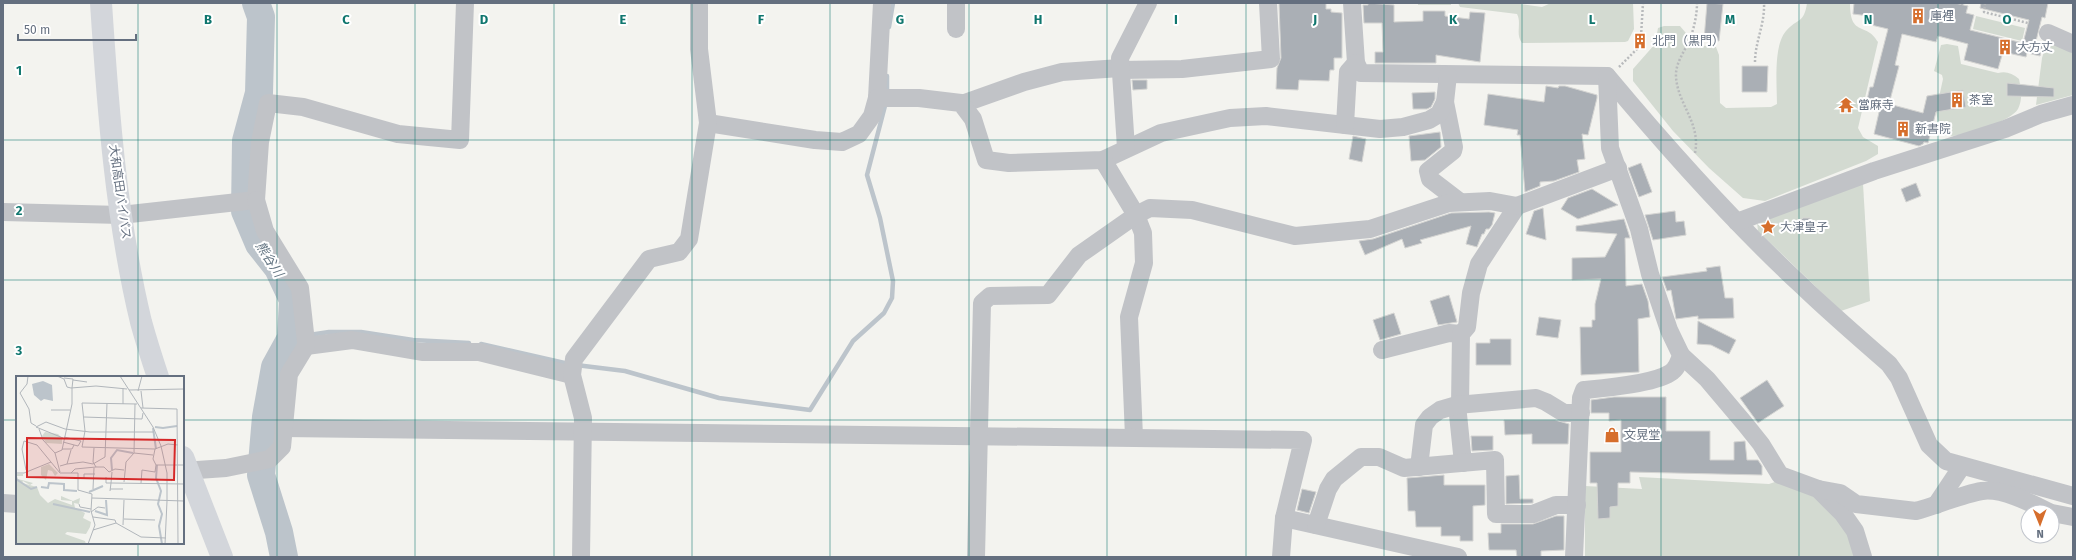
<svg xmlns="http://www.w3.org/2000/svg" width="2076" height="560" font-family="'Fira Sans','Noto Sans JP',sans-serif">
<rect width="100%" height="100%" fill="#f3f3ef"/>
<g fill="#d3dad1">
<rect x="1418" y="3" width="33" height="2"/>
<path d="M 1458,3 L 1512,3 L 1542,7 L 1551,3 L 1633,3 L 1634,29 L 1628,41 L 1625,42 L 1522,43 C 1515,34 1522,23 1517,14 L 1460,7 Z"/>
<path d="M 1807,3 L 1850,3 C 1850,38 1866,21 1878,42 L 1858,128 L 1863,137 L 1878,146 L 1878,154 L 1866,161 L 1765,201 L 1743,198 L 1709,168 L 1673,131 L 1633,81 L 1633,69 L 1655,44 L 1658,28 L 1664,26 L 1680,26 L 1696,45 L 1716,47 L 1719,55 L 1720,103 L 1726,108 L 1771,107 L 1777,104 C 1777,85 1773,46 1786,31 C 1797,18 1804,24 1807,3 Z"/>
<polygon points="1976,16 2025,28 2022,41 1973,29"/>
<polygon points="2048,39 2073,49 2073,95 2036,105 2042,58"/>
<path d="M 1947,44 L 1958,46 L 1961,64 L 1998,73 C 2006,71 2012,73 2019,79 C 2021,89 2023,99 2018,109 C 2010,122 1967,135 1952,136 C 1948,137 1944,134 1940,133 L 1936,111 L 1943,79 L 1942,75 L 1934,71 L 1941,45 Z"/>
<polygon points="1863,184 1870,301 1841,311 1758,231 1757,222"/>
<polygon points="1639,477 1769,484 1781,480 1815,494 1852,535 1860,557 1585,557 1585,486 1642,489"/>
</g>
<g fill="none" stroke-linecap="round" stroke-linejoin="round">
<g stroke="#bcc4cb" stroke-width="4.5">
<polyline points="889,27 893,3"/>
<polyline points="887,95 887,76"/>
<polyline points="309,335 329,332 361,332 413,340 469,343"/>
<polyline points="291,338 302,337"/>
<polyline points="481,344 569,364"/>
<polyline points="576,365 625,371 719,398 810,410 853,341 884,313 892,298 893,281 880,218 867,175 886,102"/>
</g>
<polyline stroke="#bcc4cb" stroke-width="28" points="256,3 261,17 259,93 246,141 245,211 259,244 278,268 293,300 291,338 275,367 266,417 261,475 279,532 284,557"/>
</g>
<g fill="#aaafb5" stroke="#d4d4d2">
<polygon points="1279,3 1326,3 1326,9 1331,9 1331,12 1342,13 1342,58 1334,58 1334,70 1330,70 1329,81 1299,80 1298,90 1276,89 1277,68 1281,58"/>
<polygon points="1368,3 1394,5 1394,22 1423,21 1423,11 1445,11 1445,16 1469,19 1470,12 1485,13 1480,62 1436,55 1436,63 1375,63 1375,52 1383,52 1382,23 1364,23 1363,5 1368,5"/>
<polygon points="1707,3 1723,4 1719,41 1704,40"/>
<polygon points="1854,3 1955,3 1968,6 1966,13 1974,15 1970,30 2023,43 2029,20 1980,8 1981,3 2048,3 2045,18 2042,17 2036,41 2044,43 2040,56 2027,53 2026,57 2003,52 1998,69 1964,60 1968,44 1938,36 1936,42 1902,34 1895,65 1899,66 1889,104 1923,113 1927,96 1963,90 1966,107 1936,112 1928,143 1924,142 1923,144 1919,146 1874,134 1880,108 1866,104 1870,87 1873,87 1888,29 1867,24 1869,16 1853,14"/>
<polygon points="1742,66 1768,66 1767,92 1742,92"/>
<polygon points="1132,80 1147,80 1147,89 1133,90"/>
<polygon points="2007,83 2054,88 2054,97 2007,96"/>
<polygon points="1546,86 1558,88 1559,86 1565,86 1597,95 1597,98 1588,135 1582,134 1585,159 1577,160 1579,172 1554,181 1540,182 1540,186 1525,192 1520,135 1517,135 1518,130 1484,125 1488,94 1544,102"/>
<polygon points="1435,92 1435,99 1431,107 1427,109 1413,109 1412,93"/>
<polygon points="1440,132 1441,147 1425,160 1411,161 1409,136"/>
<polygon points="1353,136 1366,139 1362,162 1349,159"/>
<polygon points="1641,163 1652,192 1639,197 1628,168"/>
<polygon points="1916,183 1921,196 1906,202 1901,189"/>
<polygon points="1592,189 1618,205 1578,219 1561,209 1568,198"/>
<polygon points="1543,208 1546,240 1526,234 1534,211"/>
<polygon points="1675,211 1676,222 1684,221 1686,235 1653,240 1645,215"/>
<polygon points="1489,212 1495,213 1492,225 1489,229 1486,229 1484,234 1482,234 1477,247 1466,244 1471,226 1420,240 1422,243 1405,248 1402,239 1365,255 1359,241 1373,239 1451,213"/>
<polygon points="1803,218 1810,218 1813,226 1808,231 1801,230 1798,223"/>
<polygon points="1624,219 1630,238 1625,238 1626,286 1642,284 1648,301 1650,317 1638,319 1639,372 1581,375 1580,327 1592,327 1592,320 1595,320 1595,304 1601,279 1572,280 1572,258 1605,257 1617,234 1576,231 1576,226"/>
<polygon points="1720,266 1725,298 1733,298 1734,318 1698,319 1698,316 1676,319 1671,290 1667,291 1662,277 1707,271 1706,268"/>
<polygon points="1449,295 1457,322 1438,325 1430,301"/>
<polygon points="1394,313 1401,334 1380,340 1373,320"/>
<polygon points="1539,317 1561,320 1558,338 1536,335"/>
<polygon points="1698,321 1736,340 1729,354 1711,345 1697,344"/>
<polygon points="1490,339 1511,339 1511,365 1476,365 1476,343 1490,343"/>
<polygon points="1767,380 1784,406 1758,423 1740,398"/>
<polygon points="1614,397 1666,397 1666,431 1710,431 1710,460 1734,460 1734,442 1745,441 1747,460 1758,460 1762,466 1762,475 1630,472 1630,483 1618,483 1618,506 1610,507 1610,518 1598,519 1597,483 1590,483 1590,452 1621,452 1621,420 1609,421 1609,413 1591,413 1591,400"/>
<polygon points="1504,420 1555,420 1569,424 1568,444 1532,444 1532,434 1505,435"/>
<polygon points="1471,436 1493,436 1493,450 1472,451"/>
<polygon points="1444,475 1444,485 1485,485 1485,505 1473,506 1473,541 1460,541 1460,536 1441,536 1441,527 1416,527 1415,511 1408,511 1407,478"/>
<polygon points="1519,475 1520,499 1533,499 1533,503 1506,504 1506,476"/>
<polygon points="1302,489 1316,492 1309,513 1297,510"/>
<polygon points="1556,516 1564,516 1564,550 1541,551 1541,557 1517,557 1516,550 1489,550 1488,533 1501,533 1501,524 1533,524"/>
</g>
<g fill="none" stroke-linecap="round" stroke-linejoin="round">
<g stroke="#b8babc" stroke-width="2.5" stroke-dasharray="2 2" stroke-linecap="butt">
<polyline points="1985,3 1984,12 2028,23"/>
<polyline points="1962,5 1962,3"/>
<polyline points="1641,36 1643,3"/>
<path d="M 1755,62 C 1755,42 1765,24 1764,3"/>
<polyline points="1619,67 1640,46"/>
<path d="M 1695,153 C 1701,123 1678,105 1676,77 C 1675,63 1685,51 1690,39 C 1694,28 1697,15 1697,3"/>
</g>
<g stroke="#c1c3c7" stroke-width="18">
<polyline points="956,3 956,29"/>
<path d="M 1352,3 L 1356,63 L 1361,73 L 1607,76 C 1668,149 1731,220 1801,285 C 1829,312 1859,338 1889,364 L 1899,378 L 1929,445 L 1946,461 L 2073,496"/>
<polyline points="2048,33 2073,44"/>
<polyline points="1121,70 1182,69 1271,59 1268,3"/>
<polyline points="877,98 882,3"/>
<polyline points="1445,102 1454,147 1453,151 1428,171 1430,179 1460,202"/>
<polyline points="962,104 1024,82 1062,72 1120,68"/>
<polyline points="708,123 815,140 842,142 859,134 872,116 877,98 919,98 961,103 973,119 986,160 1009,163 1103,160 1161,133 1230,118 1266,116 1380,129 1403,127 1429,120 1439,114 1445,102 1448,75"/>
<polyline points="1345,125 1348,72 1356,63"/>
<polyline points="1126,148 1120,58 1148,3"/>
<polyline points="1103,160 1136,215 1143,233 1144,263 1129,317 1134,437"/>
<polyline points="3,212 121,215 256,200 260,142 268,103 303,107 398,134 460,140 465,3"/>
<polyline points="1737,222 1874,171 2005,129 2041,114 2073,105"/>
<polyline points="306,346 352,340 422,352 479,352 572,375"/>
<polyline points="1382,350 1449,333 1461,334"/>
<polyline points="1681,355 1707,379 1745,424 1761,444 1780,475 1818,489 1843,514 1855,531 1863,557"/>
<polyline points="1457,405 1463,463"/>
<polyline points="1460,405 1461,334 1467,327 1471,293 1479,264 1517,206 1618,168"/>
<polyline points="283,428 1303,440 1284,518 1281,557"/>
<polyline points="1419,467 1424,425 1430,417 1440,410 1457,405 1536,398 1546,402 1564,413 1581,413"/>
<polyline points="183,471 226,468 270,459 282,447 289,374 306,346 306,342 300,288 265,231 256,200"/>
<path d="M 1818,489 L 1840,493 L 1856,504 L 1916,511 C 1935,506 1963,494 1982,491 C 2002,488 2031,503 2049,512"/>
<polyline points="3,503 17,504"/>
<polyline points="1936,505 1962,466"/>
<polyline points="2052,513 2073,517"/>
<polyline points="1284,518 1458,557"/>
<polyline points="1316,525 1328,489 1334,479 1361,457 1379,457 1404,468 1495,460 1496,514 1533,514 1556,505 1577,505"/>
<polyline points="581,557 583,418 572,375 574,359 649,259 679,252 689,239 708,123 699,49 699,3"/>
<polyline points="976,557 982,303 990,296 1048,295 1079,255 1136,215 1150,208 1192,210 1295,236 1370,229 1449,203 1490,201 1517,206"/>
<path d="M 1574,557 L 1581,398 L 1584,390 C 1605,388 1653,384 1670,373 C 1677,369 1679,362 1681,355 L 1669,330 L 1650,274 L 1639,229 L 1610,148 L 1607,76"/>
</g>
<g stroke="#d3d6db" stroke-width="22">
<path d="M 101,3 C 108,110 116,218 141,322 C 146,340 152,359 158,377"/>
<polyline points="183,457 222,557"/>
</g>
</g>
<path fill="none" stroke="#0f766e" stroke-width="1" stroke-opacity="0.55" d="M 138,3 L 138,377M 277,3 L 277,557M 415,3 L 415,557M 554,3 L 554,557M 692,3 L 692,557M 830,3 L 830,557M 969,3 L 969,557M 1107,3 L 1107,557M 1246,3 L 1246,557M 1384,3 L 1384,557M 1522,3 L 1522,557M 1661,3 L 1661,557M 1799,3 L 1799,557M 1938,3 L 1938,557M 3,140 L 2073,140M 3,280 L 2073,280M 3,420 L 17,420M 183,420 L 2073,420M 138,543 L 138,557"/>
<defs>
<g id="building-bare" transform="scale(1.2)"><path d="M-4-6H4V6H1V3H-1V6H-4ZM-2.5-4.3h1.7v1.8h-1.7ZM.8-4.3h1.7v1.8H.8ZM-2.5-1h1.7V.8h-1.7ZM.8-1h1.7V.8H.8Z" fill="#d66e2c" stroke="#fff" stroke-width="2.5" paint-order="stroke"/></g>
<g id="temple-bare" transform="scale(1.2)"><path d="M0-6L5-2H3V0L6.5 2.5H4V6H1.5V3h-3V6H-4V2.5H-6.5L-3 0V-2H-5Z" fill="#d66e2c" stroke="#fff" stroke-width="2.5" paint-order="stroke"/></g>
<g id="sight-bare" transform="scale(1.2)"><path d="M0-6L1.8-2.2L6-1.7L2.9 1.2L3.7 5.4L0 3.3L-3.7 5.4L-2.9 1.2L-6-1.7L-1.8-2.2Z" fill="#d66e2c" stroke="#fff" stroke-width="2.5" paint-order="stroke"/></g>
<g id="shop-bare" transform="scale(1.2)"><path d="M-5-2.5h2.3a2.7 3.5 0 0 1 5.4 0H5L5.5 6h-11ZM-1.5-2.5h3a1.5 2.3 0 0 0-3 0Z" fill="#d66e2c" stroke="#fff" stroke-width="2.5" paint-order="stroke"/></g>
</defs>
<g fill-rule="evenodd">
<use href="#building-bare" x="1918" y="16"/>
<use href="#building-bare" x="1640" y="41"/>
<use href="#building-bare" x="2005" y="47"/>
<use href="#building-bare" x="1957" y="100"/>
<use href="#temple-bare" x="1846" y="105"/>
<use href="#building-bare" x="1903" y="129"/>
<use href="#sight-bare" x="1768" y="227"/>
<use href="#shop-bare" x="1612" y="435"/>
</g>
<g text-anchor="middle" stroke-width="4" stroke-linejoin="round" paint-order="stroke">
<g font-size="12" fill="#646f7f" stroke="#fff" text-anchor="start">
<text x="1930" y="20">庫裡</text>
<text x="1652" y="45">北門（黒門）</text>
<text x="2017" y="51">大方丈</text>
<text x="1969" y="104">茶室</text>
<text x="1858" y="109">當麻寺</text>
<text x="1915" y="133">新書院</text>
<text x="1780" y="231">大津皇子</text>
<text x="1624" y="439">文晃堂</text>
</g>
<g font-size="12" fill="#646f7f" stroke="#fff">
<text transform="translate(120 192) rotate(82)" y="4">大和高田バイパス</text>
</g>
<g font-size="13" font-style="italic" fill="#657683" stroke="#fff">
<text transform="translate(270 259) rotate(57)" y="5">熊谷川</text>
</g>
</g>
<g transform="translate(16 376)">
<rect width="168" height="168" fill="#f3f3ef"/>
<path d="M 29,56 L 42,58 L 46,62 L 46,68 L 30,67 L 26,60 ZM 33,88 L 42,97 L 39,100 L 36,95 L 32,94 L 30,104 L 25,99 L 25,91 ZM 0,98 L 7,98 L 7,100 L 1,100 L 2,103 L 17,107 L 14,109 L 7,105 L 6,107 L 21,111 L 24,119 L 32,127 L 39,123 L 56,129 L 56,125 L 45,124 L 45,120 L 57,125 L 64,122 L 63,128 L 58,127 L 59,132 L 69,137 L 67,142 L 75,146 L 74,151 L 70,158 L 51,156 L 49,158 L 69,165 L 70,168 L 0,168 Z" fill="#d3dad1"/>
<path d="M 27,5 L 36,9 L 37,25 L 28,23 L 25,25 L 18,19 L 16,8 Z" fill="#bcc4cb"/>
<path fill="none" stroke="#bcc4cb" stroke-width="2" d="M 139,51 L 147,52 L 161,50M 137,52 L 140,73M 141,89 L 140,102 L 145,115 L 142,128 L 146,138 L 143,150 L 146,168M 96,94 L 95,82 L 101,74 L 117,77M 0,103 L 15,113 L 21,111M 25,111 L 32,112 L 33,107 L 48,108 L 48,114 L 61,115M 73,116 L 87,110M 37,128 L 74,136M 79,135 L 91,139 L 90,124"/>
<path fill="none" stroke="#b1b6bb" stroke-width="1" d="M 12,0 L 11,8 L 4,17 L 13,33 L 15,47 L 20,50M 41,0 L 48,3 L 51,11 L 55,12 L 80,10 L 111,13M 104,0 L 137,51 L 145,70 L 151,97 L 151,125M 48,2 L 57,3 L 56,12M 57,4 L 71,6M 107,12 L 107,28M 113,14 L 168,13M 122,15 L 126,0M 125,15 L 127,32M 121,28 L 66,27 L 69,55 L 66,71 L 139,73 L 152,68 L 162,69M 125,32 L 161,33 L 162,168M 35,34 L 54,34M 68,41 L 126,43 L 127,37M 23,53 L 27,64 L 39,77M 48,61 L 65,65M 47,62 L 20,51 L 30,46 L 49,53 L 74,56 L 138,56M 47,66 L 62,70 L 65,65M 78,72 L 77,86 L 80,91M 46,73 L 56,73 L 58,69M 139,73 L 137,83 L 140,89M 118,77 L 137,79M 51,88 L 67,86 L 77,88 L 89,81 L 91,27M 44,90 L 51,88 L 55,74M 10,94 L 6,73 L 8,65 L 21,69 L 44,97 L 62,97 L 62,114 L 76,118 L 75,135 L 79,149 L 72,168M 44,96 L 39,77 L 46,74 L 56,28 L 56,12M 0,97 L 8,97 L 35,86M 55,97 L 59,93 L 80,91 L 88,91 L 93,96 L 99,93 L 108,94M 90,101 L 90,107 L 95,107 L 96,96M 68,103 L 68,98 L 79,98M 108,106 L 110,86 L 118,77 L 119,28M 125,107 L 126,94 L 139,96 L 140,89 L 168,89M 77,113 L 78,92M 94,113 L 107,113M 94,115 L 95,107 L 168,108M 76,122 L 168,125M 63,128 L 64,131 L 75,133M 75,136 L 82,131 L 89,132M 77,141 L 99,144 L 100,147M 108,143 L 139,144M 107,149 L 108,124M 77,154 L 100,147 L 125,161 L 150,162M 149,168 L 151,125"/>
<path fill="#d62828" fill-opacity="0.15" stroke="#d62828" stroke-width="2" d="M 11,62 L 159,64 L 158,104 L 11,101 Z"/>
<rect width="168" height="168" fill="none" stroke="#646f7f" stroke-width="2"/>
</g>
<g font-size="13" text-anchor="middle" font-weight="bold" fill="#0f766e" stroke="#fff" stroke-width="4" stroke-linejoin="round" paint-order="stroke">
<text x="208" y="24">B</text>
<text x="346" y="24">C</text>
<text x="484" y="24">D</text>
<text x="623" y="24">E</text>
<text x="761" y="24">F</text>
<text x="900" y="24">G</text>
<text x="1038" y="24">H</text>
<text x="1176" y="24">I</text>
<text x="1315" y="24">J</text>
<text x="1453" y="24">K</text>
<text x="1592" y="24">L</text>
<text x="1730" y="24">M</text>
<text x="1868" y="24">N</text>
<text x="2007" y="24">O</text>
<text x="19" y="75">1</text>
<text x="19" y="215">2</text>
<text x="19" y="355">3</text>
</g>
<rect width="2076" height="560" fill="none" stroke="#646f7f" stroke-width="8"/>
<g transform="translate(2040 524) rotate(179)"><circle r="19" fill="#ffffff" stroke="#c1c5cc"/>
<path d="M0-3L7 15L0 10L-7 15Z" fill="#d66e2c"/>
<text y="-6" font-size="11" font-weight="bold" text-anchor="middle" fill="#646f7f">N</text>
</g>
<path d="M18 34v6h118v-6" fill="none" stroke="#646f7f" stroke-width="2"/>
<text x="24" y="34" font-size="12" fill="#646f7f" stroke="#ffffff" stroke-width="3" paint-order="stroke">50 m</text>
</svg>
